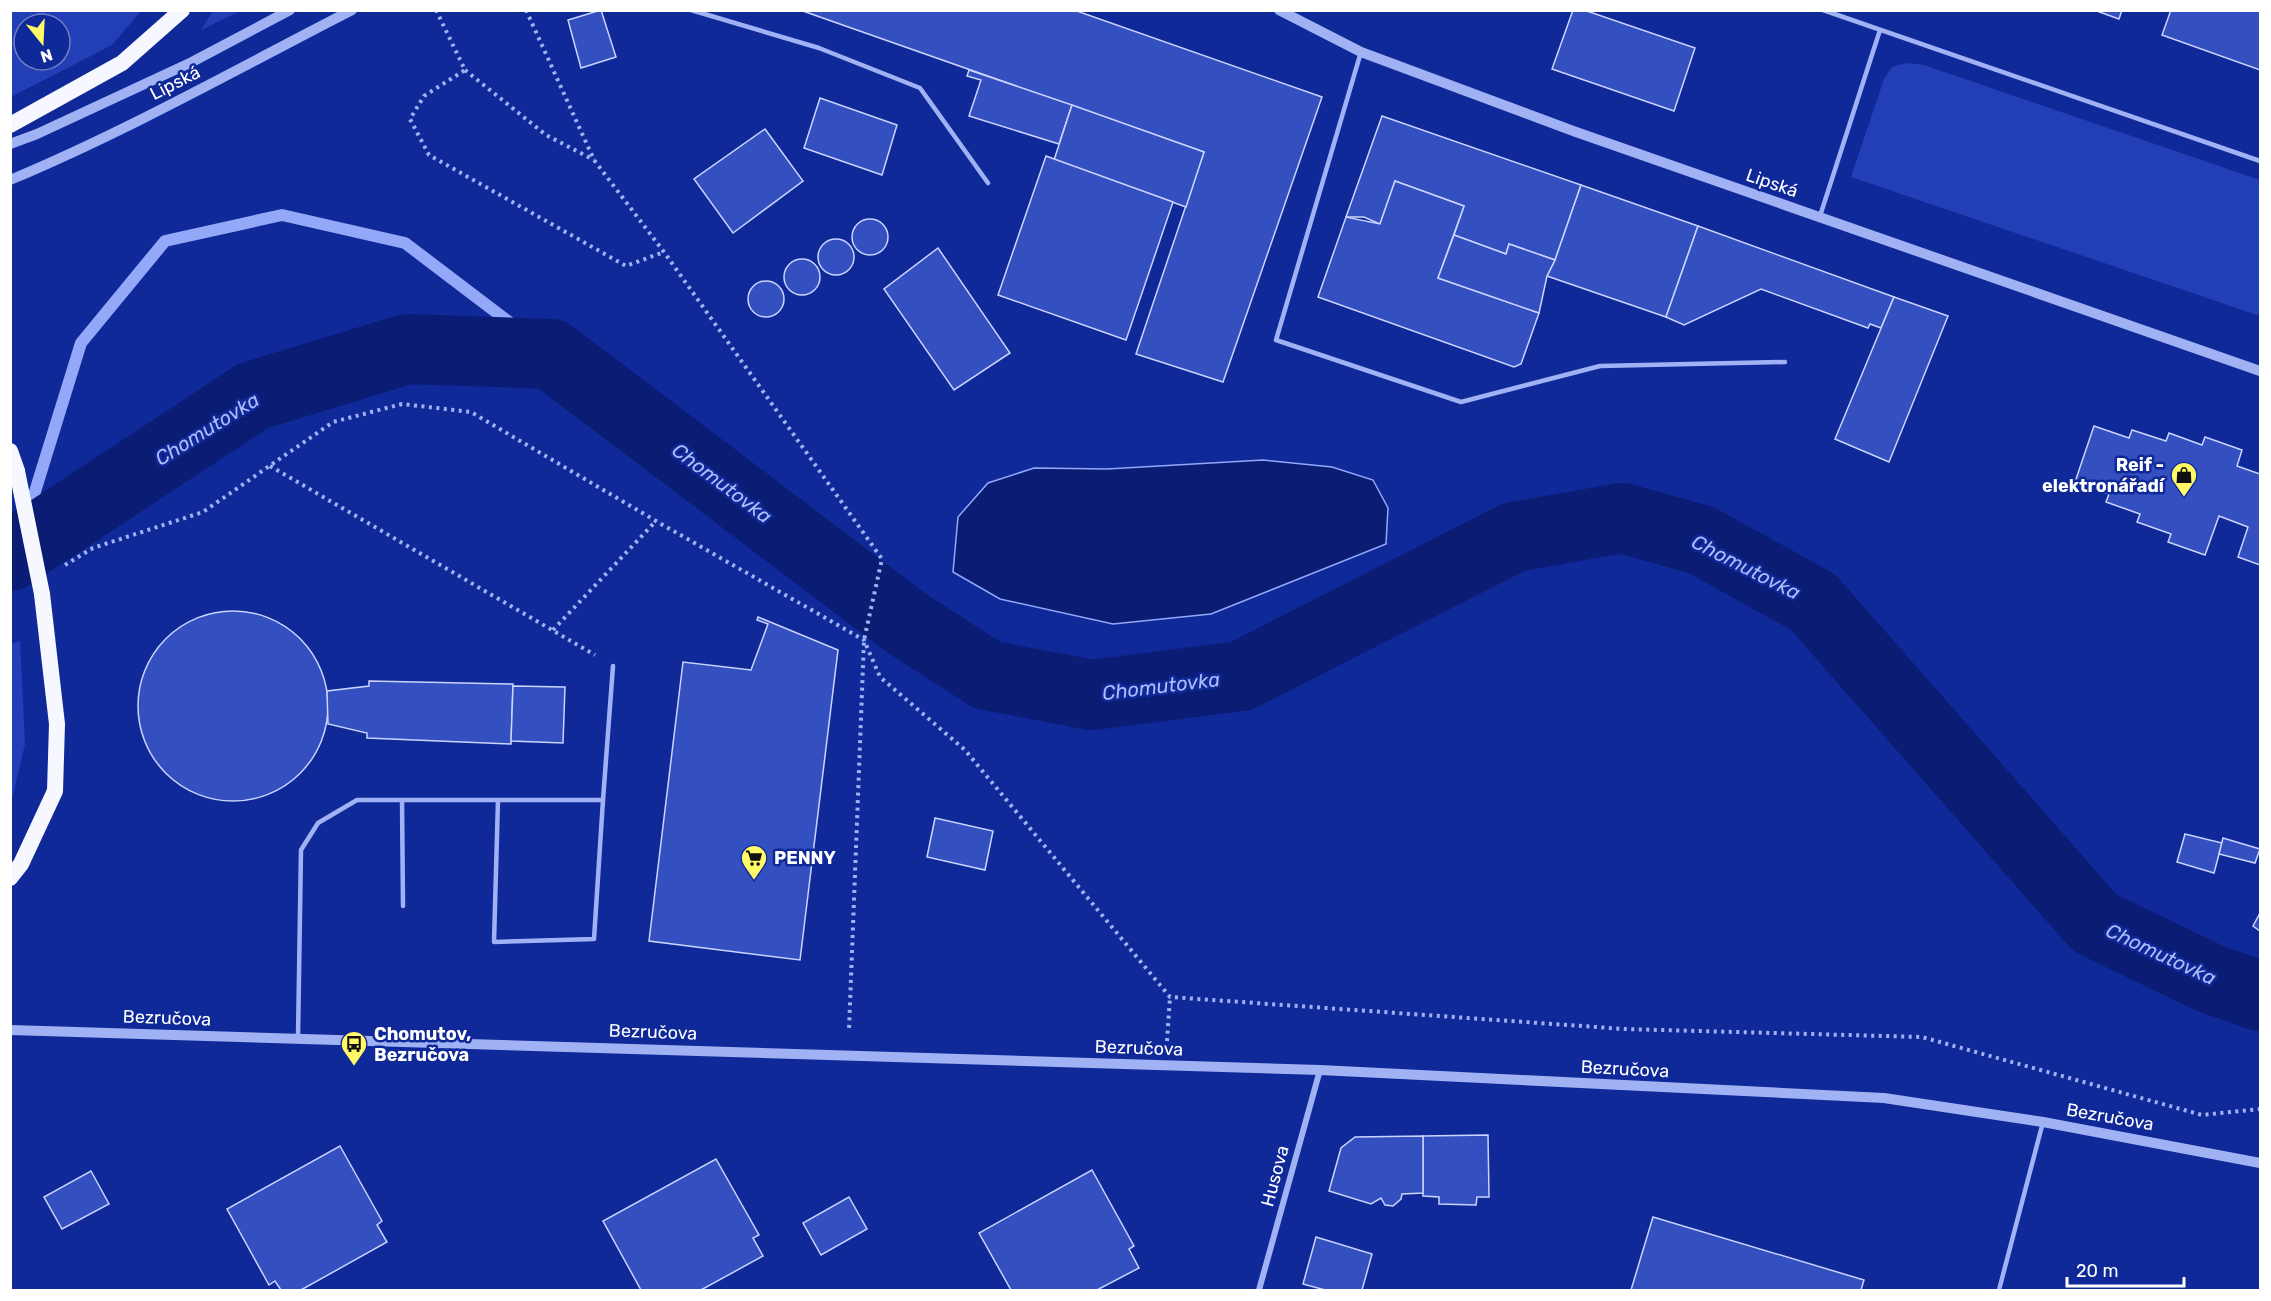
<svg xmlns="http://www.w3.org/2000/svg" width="2271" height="1301" font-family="Rubik,sans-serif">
<rect width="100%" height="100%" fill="#102998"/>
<g fill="#233fb8" fill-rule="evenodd">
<path d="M 11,10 L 141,10 L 141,11 L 112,45 L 11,97 ZM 24,24 L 60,24 L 60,60 L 24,60 Z"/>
<polygon points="213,11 213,10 240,11 201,30"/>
<polygon points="1907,63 1924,65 2260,180 2260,316 1851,177 1884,79 1892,67"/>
<polygon points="20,641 25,744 11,803 11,644"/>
</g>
<polygon fill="#0a1c74" stroke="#93a8f8" stroke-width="1.5" points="1263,460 1332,467 1373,480 1388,508 1386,544 1211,614 1113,624 1000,599 953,572 958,517 988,483 1034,468 1107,469"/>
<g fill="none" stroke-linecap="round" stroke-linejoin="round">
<polyline stroke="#93a8f8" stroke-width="12" points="16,553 81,343 165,241 282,215 405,243 551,354"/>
<polyline stroke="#0a1c74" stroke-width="70" points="10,556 253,396 407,349 551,354 905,622 987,675 1092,695 1241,676 1514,537 1622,518 1701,540 1813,602 2095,923 2209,978 2260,996"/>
</g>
<g fill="#344fbf" stroke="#cad4fe" stroke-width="1.5">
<polygon points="601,10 616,57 581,68 568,20"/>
<polygon points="800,10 1074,10 1322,97 1223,382 1136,354 1204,152"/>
<polygon points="1573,10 1584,10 1695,48 1674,111 1552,69"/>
<polygon points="2094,10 2122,10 2119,19"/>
<polygon points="2171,10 2260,10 2260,70 2162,35"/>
<polygon points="969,70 1072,105 1059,144 969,116 981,80 967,76"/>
<polygon points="820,98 897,125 882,175 804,148"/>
<polygon points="1072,105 1204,152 1186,207 1054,160"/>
<polygon points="1382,116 1581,185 1555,260 1509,244 1506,254 1454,235 1464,206 1395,181 1380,224 1364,217 1346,217"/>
<polygon points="765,129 803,181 733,233 694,179"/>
<polygon points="1046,156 1173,202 1126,340 998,295"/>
<polygon points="1395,181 1464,206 1438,278 1539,313 1521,364 1514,367 1318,297 1346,217 1380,224"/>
<polygon points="1581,185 1698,226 1666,317 1547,276 1555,260"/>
<circle cx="870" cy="237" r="18"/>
<polygon points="1698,226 1894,297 1881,328 1870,324 1868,328 1761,289 1684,325 1666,317"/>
<polygon points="1454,235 1506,254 1509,244 1555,260 1547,276 1539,313 1438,278"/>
<circle cx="836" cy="257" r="18"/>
<polygon points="938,248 1010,353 954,390 884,289"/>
<circle cx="802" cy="277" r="18"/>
<circle cx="766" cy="299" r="18"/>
<polygon points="1894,297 1948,316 1889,462 1835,439"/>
<polygon points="2094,426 2129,438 2132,430 2166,441 2169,433 2202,445 2205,437 2242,450 2237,466 2260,474 2260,565 2238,557 2248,527 2219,516 2205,555 2168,542 2171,534 2137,522 2140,514 2106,502 2109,494 2075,482"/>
<circle cx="233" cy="706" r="95"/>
<polygon points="758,617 838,650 800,960 649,941 683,662 751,670 768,624 757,620"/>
<polygon points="369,681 513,684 511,744 367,738 367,733 328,724 327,691 369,686"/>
<polygon points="513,686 565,687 563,743 511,741"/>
<polygon points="935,818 993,831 985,870 927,857"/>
<polygon points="2185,834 2222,843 2214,873 2177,862"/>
<polygon points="2223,838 2260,849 2255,863 2219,854"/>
<polygon points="2260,913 2260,931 2253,926"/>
<polygon points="1488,1135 1489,1197 1477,1197 1476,1205 1439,1204 1439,1197 1423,1196 1423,1136"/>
<polygon points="1423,1136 1423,1193 1402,1194 1401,1199 1393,1206 1385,1205 1381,1198 1371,1204 1329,1191 1341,1148 1355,1137"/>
<polygon points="340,1146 382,1221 377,1225 387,1242 301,1290 281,1290 275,1281 269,1285 227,1209"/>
<polygon points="716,1159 759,1235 753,1238 763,1256 701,1290 641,1290 603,1221"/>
<polygon points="1092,1170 1134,1246 1129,1249 1139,1268 1097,1290 1011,1290 979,1233"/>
<polygon points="91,1171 109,1204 62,1229 44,1197"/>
<polygon points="849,1197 867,1229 821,1255 803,1223"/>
<polygon points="1653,1217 1864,1280 1861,1290 1631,1290"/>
<polygon points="1316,1237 1372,1254 1362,1290 1325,1290 1303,1284"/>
</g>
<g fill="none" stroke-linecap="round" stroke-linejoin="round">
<g stroke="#a1b2f4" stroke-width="4" stroke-dasharray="3 4.5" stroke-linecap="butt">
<polyline points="436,10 465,70 424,96 410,119 429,155 626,266 664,252"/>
<polyline points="526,10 594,160 664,252 882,559 864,640 849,1030"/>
<polyline points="465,70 546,135 594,160"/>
<polyline points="270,466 595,655"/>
<polyline points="65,565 93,548 203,512 333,422 402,404 471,412 656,521 864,640 880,677 965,750 1170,997 1624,1029 1922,1037 2202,1115 2260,1109"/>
<polyline points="553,630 656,521"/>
<polyline points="1167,1041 1170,997"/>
</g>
<g stroke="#a1b2f4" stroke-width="4.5">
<polyline points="691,10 819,48 920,88 988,183"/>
<polyline points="1823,10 2260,161"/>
<polyline points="1361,52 1276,340 1461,402 1600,366 1785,362"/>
<polyline points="1820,216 1880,30"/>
<polyline points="402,800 403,906"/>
<polyline points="498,800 494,942 594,939 603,800"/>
<polyline points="298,1038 301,850 318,823 357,800 603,800 613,666"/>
<polyline points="1999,1290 2043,1122"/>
</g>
<polyline stroke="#a1b2f4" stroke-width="6" points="1259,1290 1320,1070"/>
<g stroke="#a1b2f4" stroke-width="10">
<polyline points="1279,10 1361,52 1576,132 2260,371"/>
<polyline points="10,144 37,134 192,62 290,10"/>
<path d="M 10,180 C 127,131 239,68 352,10"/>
<polyline points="10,1030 1320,1070 1884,1098 2043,1122 2260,1163"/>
</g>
<g stroke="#f7f8ff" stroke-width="16">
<polyline points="10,125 122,63 182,10"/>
<polyline points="10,451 17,471"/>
<polyline points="10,878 21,864 55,791 57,724 42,594"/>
</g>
<polyline stroke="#f7f8ff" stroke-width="16" points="17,471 42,594"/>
</g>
<defs>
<g id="shop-pin" transform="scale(1.35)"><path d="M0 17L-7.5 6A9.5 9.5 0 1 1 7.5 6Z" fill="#fffa65" stroke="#102998"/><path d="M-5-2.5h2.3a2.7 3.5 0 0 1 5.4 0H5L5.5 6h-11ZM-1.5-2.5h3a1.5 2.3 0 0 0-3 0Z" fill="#111"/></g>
<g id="supermarket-pin" transform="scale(1.35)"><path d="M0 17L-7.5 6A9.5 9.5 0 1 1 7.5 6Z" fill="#fffa65" stroke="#102998"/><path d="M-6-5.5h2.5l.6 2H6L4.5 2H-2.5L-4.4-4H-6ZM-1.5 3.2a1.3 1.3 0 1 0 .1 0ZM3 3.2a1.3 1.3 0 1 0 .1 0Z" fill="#111"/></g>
<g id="bus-pin" transform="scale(1.35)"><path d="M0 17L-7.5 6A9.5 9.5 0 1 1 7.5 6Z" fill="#fffa65" stroke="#102998"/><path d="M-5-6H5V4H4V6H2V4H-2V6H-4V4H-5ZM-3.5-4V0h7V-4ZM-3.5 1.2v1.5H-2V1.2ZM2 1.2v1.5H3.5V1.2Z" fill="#111"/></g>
</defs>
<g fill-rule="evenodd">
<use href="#shop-pin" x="2184" y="475"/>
<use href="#supermarket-pin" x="754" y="858"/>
<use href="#bus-pin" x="354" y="1044"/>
</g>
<g text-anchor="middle" stroke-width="5" stroke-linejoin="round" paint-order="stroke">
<g font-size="18" fill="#fff" stroke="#102998">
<text transform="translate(175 83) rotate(-27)" y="6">Lipská</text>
<text transform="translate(1772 183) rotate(19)" y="6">Lipská</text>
<text transform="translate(167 1018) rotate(2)" y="6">Bezručova</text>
<text transform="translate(653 1032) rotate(2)" y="6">Bezručova</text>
<text transform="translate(1139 1048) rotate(2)" y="6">Bezručova</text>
<text transform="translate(1625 1069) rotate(3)" y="6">Bezručova</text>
<text transform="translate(2110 1117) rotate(10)" y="6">Bezručova</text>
<text transform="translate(1275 1176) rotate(-75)" y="6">Husova</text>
</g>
<g font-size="18" font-weight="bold" fill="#fff" stroke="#102998" text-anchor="start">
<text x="2164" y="471" text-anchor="end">Reif -<tspan x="2164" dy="21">elektronářadí</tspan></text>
<text x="774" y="864">PENNY</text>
<text x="374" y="1040">Chomutov,<tspan x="374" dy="21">Bezručova</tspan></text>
</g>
<g font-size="20" font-style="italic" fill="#aebdfb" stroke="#102998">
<text transform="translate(207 429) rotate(-32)" y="7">Chomutovka</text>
<text transform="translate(722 483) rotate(37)" y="7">Chomutovka</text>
<text transform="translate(1746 567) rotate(27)" y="7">Chomutovka</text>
<text transform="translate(1161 686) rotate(-7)" y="7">Chomutovka</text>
<text transform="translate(2161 954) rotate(25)" y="7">Chomutovka</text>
</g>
</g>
<rect width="2271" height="1301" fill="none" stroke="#ffffff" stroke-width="24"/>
<g transform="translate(42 42) rotate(162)"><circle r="28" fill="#102998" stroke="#707fc1" stroke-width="1.5"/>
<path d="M0-4.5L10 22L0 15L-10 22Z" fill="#fffa65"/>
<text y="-9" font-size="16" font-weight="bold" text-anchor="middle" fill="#ffffff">N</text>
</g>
<path d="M2067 1277v9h117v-9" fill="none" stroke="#ffffff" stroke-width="3"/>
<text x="2076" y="1277" font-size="18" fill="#ffffff" stroke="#102998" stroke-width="4.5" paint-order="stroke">20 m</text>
</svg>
